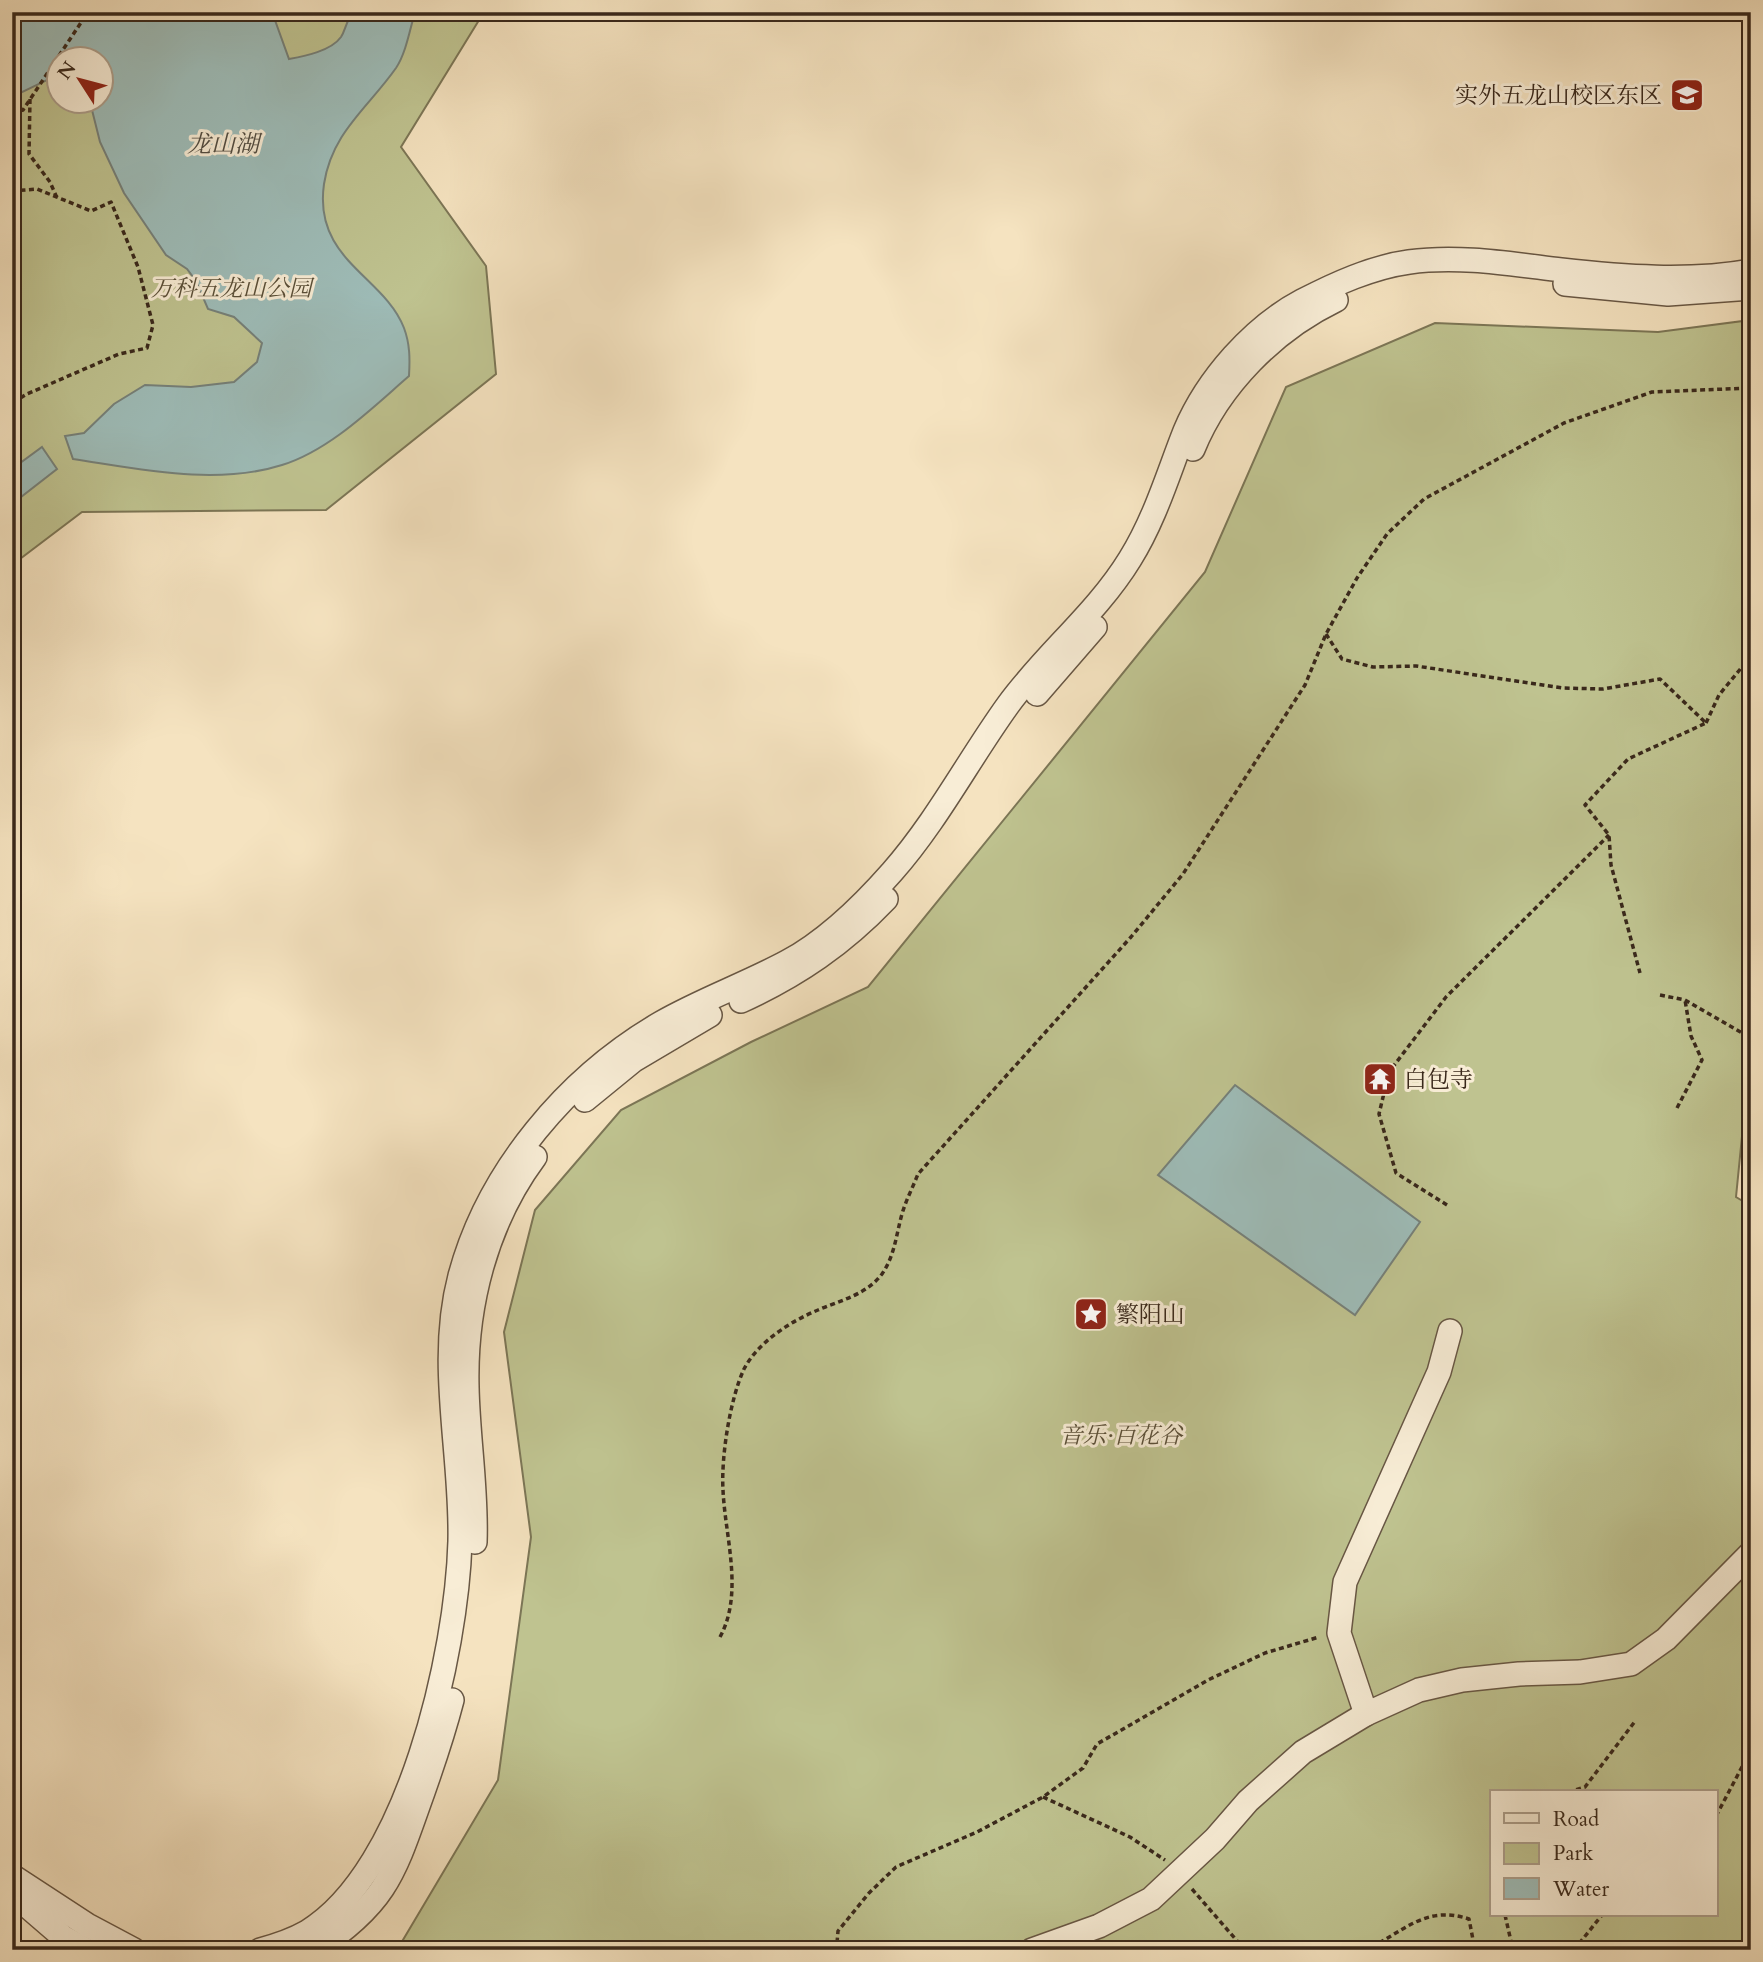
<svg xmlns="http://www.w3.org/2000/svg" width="1763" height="1962" font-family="Cardo,'Noto Serif SC',serif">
<rect width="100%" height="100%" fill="#f5e3c0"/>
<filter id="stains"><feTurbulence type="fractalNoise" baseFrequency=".00286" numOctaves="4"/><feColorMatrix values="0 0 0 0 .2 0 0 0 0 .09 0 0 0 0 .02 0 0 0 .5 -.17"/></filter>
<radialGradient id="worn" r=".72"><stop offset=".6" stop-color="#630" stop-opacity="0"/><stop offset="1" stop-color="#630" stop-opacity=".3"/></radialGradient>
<g fill="#bfc390" stroke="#7c7656" stroke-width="2" fill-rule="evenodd">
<path d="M 12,12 L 484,12 L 401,147 L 486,266 L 496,374 L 326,510 L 82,512 L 12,565 ZM 60,60 L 102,60 L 102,102 L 60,102 Z"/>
<path d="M 1751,320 L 1751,1082 L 1746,1096 L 1736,1197 L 1751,1206 L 1751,1950 L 397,1950 L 498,1780 L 531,1537 L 504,1332 L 535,1210 L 621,1110 L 751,1042 L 868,987 L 1205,572 L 1286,387 L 1435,323 L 1658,332 ZM 1492,1792 L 1716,1792 L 1716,1915 L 1492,1915 Z"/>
</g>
<g fill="#9ebdb9" stroke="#76817a" stroke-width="2">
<path d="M 12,12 L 272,12 L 289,59 C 305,56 331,51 341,37 C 346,29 346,20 354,12 L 415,12 C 410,29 406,53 396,68 C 368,108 332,132 324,184 C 313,260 384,276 404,328 C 410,344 410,359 409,376 C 372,408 330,450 282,465 C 216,486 140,469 73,459 L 65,436 L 84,433 L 114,404 L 145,385 L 191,387 L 234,382 L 257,362 L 262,343 L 234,317 L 208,309 L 196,281 L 187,269 L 166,255 L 124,193 L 100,142 L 90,102 L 102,102 L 102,60 L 60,60 L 59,84 L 49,79 L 12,97 Z"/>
<polygon points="42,447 57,469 21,497 12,484 12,469"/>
<polygon points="1235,1085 1420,1222 1355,1315 1158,1175"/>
</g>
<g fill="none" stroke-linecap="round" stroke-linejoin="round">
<g stroke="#685744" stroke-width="26">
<g id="minor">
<polyline points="1565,284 1668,294 1751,288"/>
<path d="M 1193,449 C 1219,385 1274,330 1336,300"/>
<polyline points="1037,694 1095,627"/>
<path d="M 741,1001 C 798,975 843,944 886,899"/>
<polyline points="585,1100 634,1060 710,1015"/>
<path d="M 475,1542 C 477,1490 468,1439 467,1387 C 465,1306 486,1223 535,1157"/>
<polyline points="1366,1714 1339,1633 1345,1582 1439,1372 1450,1331"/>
<polyline points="12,1876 87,1925 134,1950"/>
<polyline points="12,1893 63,1937 86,1950"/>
<path d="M 260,1950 C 275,1946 293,1940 307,1932 C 409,1870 457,1652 460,1541 C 462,1452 437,1363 460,1276 C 488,1171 568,1077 661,1023 C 701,1000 746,984 787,962 C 826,941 863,905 892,872 C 937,821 969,759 1008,705 C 1045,654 1097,613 1130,559 C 1155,519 1168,474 1185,431 C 1207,379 1253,327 1302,301 C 1335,284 1372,267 1409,262 C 1459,255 1511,264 1561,270 C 1623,277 1689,282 1751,271"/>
<path d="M 315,1950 C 389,1902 395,1870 423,1792 C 434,1761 444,1731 452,1700"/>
<polyline points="1032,1950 1099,1926 1151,1899 1215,1839 1248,1801 1303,1752 1366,1714 1419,1690 1462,1680 1519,1674 1580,1672 1631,1664 1666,1639 1751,1553"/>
</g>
</g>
<g stroke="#39281b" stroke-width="3.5" stroke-dasharray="5 3.5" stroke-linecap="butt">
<polyline points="30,99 29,154 50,182 57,198"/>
<polyline points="12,113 23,110 88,12"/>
<polyline points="12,191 37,189 91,211 111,202 138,267 153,325 147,348 119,354 27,394 12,403"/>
<polyline points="1326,634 1342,659 1373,667 1416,666 1563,688 1603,689 1660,679 1706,723 1628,759 1585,805 1609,835 1611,865 1640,973"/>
<polyline points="1706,723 1719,695 1751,656"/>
<polyline points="1660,995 1685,1000 1751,1038"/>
<polyline points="1677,1108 1702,1060 1691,1036 1685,1000"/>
<polyline points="1447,1205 1396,1173 1379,1114 1389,1072 1446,997 1609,835"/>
<path d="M 720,1637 C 744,1593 725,1537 723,1490 C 721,1457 730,1399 744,1369 C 758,1342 791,1321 818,1310 C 841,1300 866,1295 882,1274 C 895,1255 896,1235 902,1214 C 906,1200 913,1187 918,1174 L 1131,937 L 1183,874 L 1305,685 L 1326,634 L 1357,578 L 1387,534 L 1424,499 L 1564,423 L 1652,392 L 1751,388"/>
<polyline points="1568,1792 1585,1787 1636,1720"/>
<polyline points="1043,1797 1130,1837 1165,1860"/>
<polyline points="1716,1816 1751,1750"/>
<polyline points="1192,1889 1245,1950"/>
<polyline points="1505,1915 1513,1950"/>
<polyline points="841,1950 837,1943 838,1931 869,1893 896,1867 977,1832 1043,1797 1083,1768 1097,1744 1208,1680 1265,1653 1319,1637"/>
<path d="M 1364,1950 C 1403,1934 1423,1904 1469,1919 L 1475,1950"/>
<polyline points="1574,1950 1602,1915"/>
</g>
<use href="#minor" stroke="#f8edd6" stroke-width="23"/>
</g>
<defs>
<g id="school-square" transform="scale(1.75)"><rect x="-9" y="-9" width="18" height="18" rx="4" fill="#8f2418" stroke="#f8edd6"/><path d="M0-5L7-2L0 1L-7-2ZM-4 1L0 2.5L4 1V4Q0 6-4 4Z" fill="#fff"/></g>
<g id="temple-square" transform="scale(1.75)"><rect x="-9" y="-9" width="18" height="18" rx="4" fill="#8f2418" stroke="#f8edd6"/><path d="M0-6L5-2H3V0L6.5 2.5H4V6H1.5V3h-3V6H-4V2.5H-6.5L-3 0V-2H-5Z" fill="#fff"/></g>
<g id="sight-square" transform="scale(1.75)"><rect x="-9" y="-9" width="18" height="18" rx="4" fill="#8f2418" stroke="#f8edd6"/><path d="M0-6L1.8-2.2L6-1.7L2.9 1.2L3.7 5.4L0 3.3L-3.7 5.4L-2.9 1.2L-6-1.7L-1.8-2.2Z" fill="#fff"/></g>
</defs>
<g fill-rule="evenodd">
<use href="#school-square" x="1687" y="95"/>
<use href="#temple-square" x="1380" y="1079"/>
<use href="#sight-square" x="1091" y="1314"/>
</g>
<g text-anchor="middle" stroke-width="6" stroke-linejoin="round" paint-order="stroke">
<g font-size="23" fill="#39281b" stroke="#f8edd6" text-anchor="start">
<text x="1662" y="103" text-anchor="end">实外五龙山校区东区</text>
<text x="1404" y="1087">白包寺</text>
<text x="1116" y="1322">繁阳山</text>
</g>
<g font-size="23" font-style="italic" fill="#5a4f38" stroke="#f8edd6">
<text x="231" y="296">万科五龙山公园</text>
<text x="1121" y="1443">音乐·百花谷</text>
</g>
<g font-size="24" font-style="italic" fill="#524d42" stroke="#f8edd6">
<text x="223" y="152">龙山湖</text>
</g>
</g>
<rect width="1763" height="1962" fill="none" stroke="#f5e3c0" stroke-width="42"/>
<rect x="14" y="14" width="1735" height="1934" fill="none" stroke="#39281b" stroke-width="3.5"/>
<rect x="21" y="21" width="1721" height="1920" fill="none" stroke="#39281b" stroke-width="2"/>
<rect x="1490" y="1790" width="228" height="126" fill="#f8edd6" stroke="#ac9e8b" stroke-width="2"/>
<rect x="1504" y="1813" width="35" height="10" fill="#f8edd6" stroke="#ac9e8b" stroke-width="2"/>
<text x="1553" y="1826" font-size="21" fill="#39281b">Road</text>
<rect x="1504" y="1843" width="35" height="21" fill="#bfc390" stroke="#ac9e8b" stroke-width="2"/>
<text x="1553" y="1860" font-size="21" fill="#39281b">Park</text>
<rect x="1504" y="1878" width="35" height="21" fill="#9ebdb9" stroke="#ac9e8b" stroke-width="2"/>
<text x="1553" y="1896" font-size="21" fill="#39281b">Water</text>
<g transform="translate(80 80) rotate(306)"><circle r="33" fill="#f8edd6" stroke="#ac9e8b" stroke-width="2"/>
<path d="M0-5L12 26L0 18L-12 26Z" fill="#8f2418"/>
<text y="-10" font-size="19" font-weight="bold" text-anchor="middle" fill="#39281b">N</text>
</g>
<rect width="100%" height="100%" filter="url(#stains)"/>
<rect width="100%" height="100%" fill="url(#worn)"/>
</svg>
